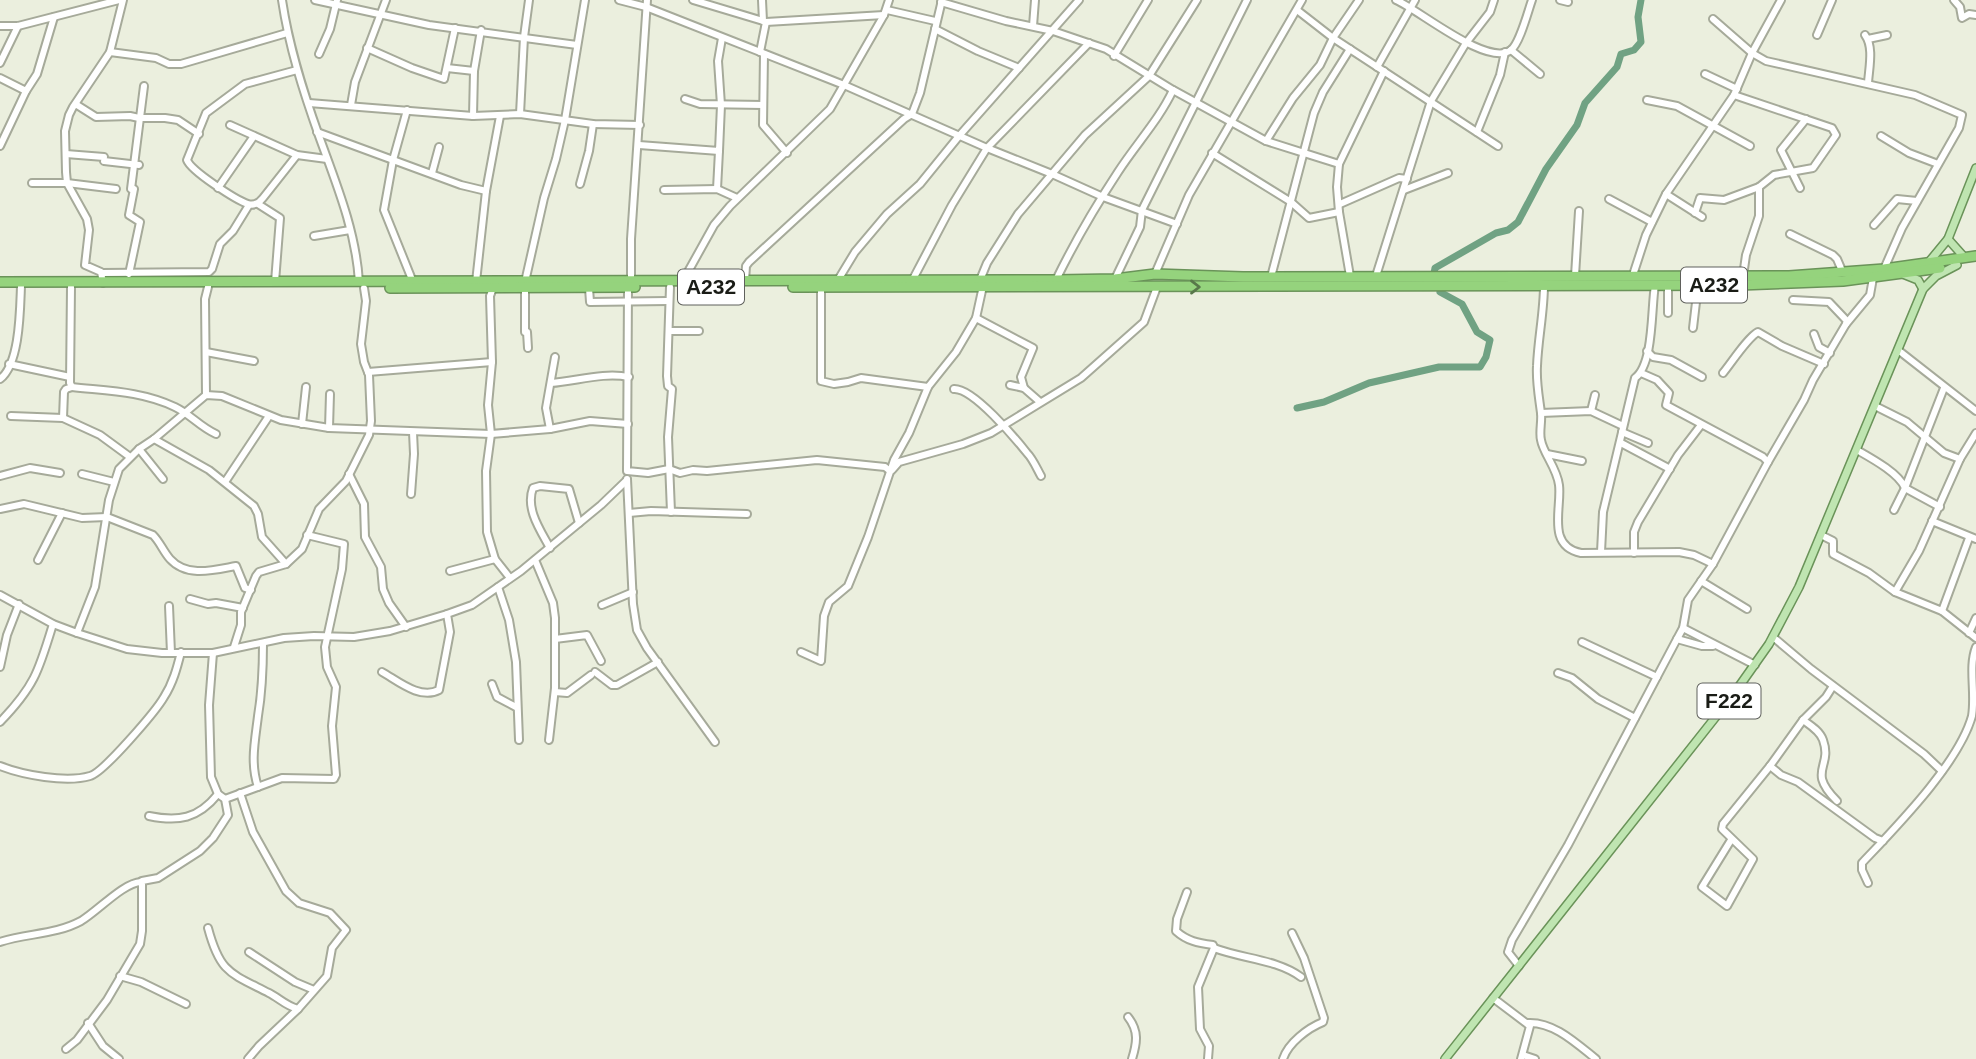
<svg xmlns="http://www.w3.org/2000/svg" width="1976" height="1059" font-family="Arial,sans-serif">
<rect width="100%" height="100%" fill="#ebefde"/>
<g fill="none" stroke-linecap="round" stroke-linejoin="round">
<polyline stroke="#70a283" stroke-width="7" points="1297,408 1324,402 1369,383 1439,367 1480,367 1486,357 1490,340 1477,332 1462,304 1440,292 1443,287 1433,279 1435,268 1496,233 1508,230 1518,222 1546,169 1577,125 1585,103 1617,67 1621,54 1634,50 1641,42 1638,17 1641,0"/>
<g stroke="#a6aa9a" stroke-width="10">
<g id="minor">
<path d="M 282,0 C 289,47 303,91 319,136 C 336,183 356,231 359,282"/>
<polyline points="315,0 429,25 577,45"/>
<polyline points="619,0 646,7 844,85 987,148 1052,174 1103,197 1177,224"/>
<polyline points="693,0 763,21"/>
<path d="M 1396,0 C 1418,9 1488,68 1511,50 C 1520,43 1528,11 1532,0"/>
<polyline points="1560,0 1568,2"/>
<polyline points="1954,0 1960,7 1962,18 1969,14 1976,15"/>
<polyline points="941,2 1006,21 1053,31 1106,49 1173,90 1266,141 1339,164"/>
<polyline points="887,10 935,21"/>
<polyline points="1297,10 1333,38 1498,146"/>
<polyline points="1713,19 1752,53 1766,61 1915,95 1962,115 1959,128 1902,228 1884,269"/>
<polyline points="766,22 884,15"/>
<polyline points="0,26 18,26 119,0"/>
<polyline points="1033,26 1035,0"/>
<polyline points="935,29 978,51 1019,68"/>
<polyline points="1817,35 1832,0"/>
<path d="M 1865,35 C 1874,47 1869,68 1868,83"/>
<polyline points="1868,39 1887,35"/>
<polyline points="367,48 412,68 444,79 455,28"/>
<polyline points="1511,50 1540,74"/>
<polyline points="110,52 156,58 169,64 181,64 287,33"/>
<polyline points="760,52 766,22 763,21 762,0"/>
<polyline points="319,54 330,29 337,0"/>
<polyline points="764,54 763,125 787,153"/>
<polyline points="1114,56 1148,0"/>
<polyline points="0,63 18,26"/>
<polyline points="1377,67 1415,0"/>
<polyline points="447,68 474,71"/>
<polyline points="1705,74 1737,89"/>
<polyline points="0,78 26,91"/>
<polyline points="1734,95 1832,128 1836,135 1813,168 1774,175 1759,187 1759,216 1746,255 1743,276"/>
<polyline points="685,99 700,104 763,105"/>
<polyline points="1647,100 1677,106 1750,146"/>
<polyline points="309,103 473,116 520,114 593,124 640,125"/>
<polyline points="77,105 96,117 130,116 139,118 165,118 178,120 199,134"/>
<polyline points="351,105 355,82 386,0"/>
<polyline points="407,110 393,160 384,210 413,282"/>
<polyline points="520,114 524,37 529,0"/>
<polyline points="473,116 474,71 481,30"/>
<polyline points="230,125 297,155 327,159"/>
<polyline points="317,132 461,185 486,191"/>
<polyline points="1477,132 1500,75 1505,52"/>
<polyline points="1881,136 1909,153 1938,164"/>
<polyline points="1266,141 1293,98 1320,65 1333,38 1359,0"/>
<polyline points="639,145 719,151 721,105 718,61 722,38"/>
<polyline points="0,146 26,91 37,74 54,17"/>
<polyline points="1212,153 1291,202 1309,218 1339,212"/>
<polyline points="66,154 104,157"/>
<path d="M 297,155 L 263,198 C 259,203 254,206 248,204 C 236,200 191,171 187,160 L 206,113 L 245,84 L 297,70"/>
<polyline points="104,161 139,165"/>
<polyline points="432,173 439,147"/>
<polyline points="32,183 67,183 116,189"/>
<polyline points="580,184 589,151 593,124"/>
<polyline points="218,188 254,136"/>
<polyline points="1800,188 1781,150 1806,119"/>
<polyline points="131,189 144,86"/>
<polyline points="717,189 719,151"/>
<polyline points="664,190 717,189 737,198"/>
<polyline points="1404,190 1448,173"/>
<polyline points="1666,194 1702,217"/>
<polyline points="1609,199 1652,222"/>
<polyline points="258,204 280,218 275,282"/>
<polyline points="1340,204 1399,178 1407,179"/>
<polyline points="1695,213 1700,198 1724,200 1759,187"/>
<polyline points="1874,225 1897,199 1917,201"/>
<polyline points="1790,234 1833,255 1837,259 1843,273"/>
<polyline points="314,236 350,230"/>
<polyline points="102,273 209,272 212,269 220,244 233,231 249,205"/>
<polyline points="129,274 140,222 129,215 134,189"/>
<polyline points="1155,274 1189,195 1302,0"/>
<polyline points="1633,275 1646,235 1666,194 1734,95 1752,53 1781,0"/>
<polyline points="1350,276 1339,212 1337,187 1339,164 1384,71"/>
<polyline points="1376,276 1431,101 1466,43 1490,12 1494,0"/>
<polyline points="1575,276 1579,211"/>
<polyline points="1271,277 1314,113 1323,92 1350,49"/>
<polyline points="1115,279 1140,227 1142,210 1247,0"/>
<polyline points="631,280 631,239 647,0"/>
<polyline points="838,280 855,252 887,214 920,184 959,136 1079,0"/>
<polyline points="980,280 987,263 1018,214 1085,135 1149,76 1197,0"/>
<path d="M 1056,280 C 1074,243 1095,207 1118,172 C 1136,144 1159,120 1173,90"/>
<polyline points="686,281 689,270 714,225 730,206 830,109 884,15 889,0"/>
<polyline points="745,281 746,266 749,262 904,119 912,114 920,93 942,0"/>
<polyline points="912,281 952,205 987,148 1089,43"/>
<polyline points="476,282 486,191 500,116"/>
<polyline points="525,282 544,198 556,159 565,120 585,0"/>
<polyline points="103,283 101,272 85,265 89,230 87,219 67,183 66,172 65,131 69,115 73,107 110,52 123,0"/>
<path d="M 1544,285 C 1544,312 1538,339 1537,366 C 1536,382 1539,397 1541,413 C 1542,422 1539,432 1541,440 C 1543,453 1557,468 1559,485 C 1562,508 1546,546 1581,553 L 1679,552 L 1694,555 L 1713,564"/>
<path d="M 71,287 L 70,383 L 72,387 C 107,391 141,391 175,407 C 190,414 200,427 216,434"/>
<polyline points="628,287 627,471 648,473 669,469 680,473 693,470 707,471 817,460 885,467 890,471"/>
<polyline points="670,287 667,376 668,386 672,389 668,437 671,512"/>
<polyline points="821,287 821,381 834,384 848,382 861,378 928,387"/>
<polyline points="493,288 490,296 492,362 488,405 491,434 486,471 487,532 495,559 510,578"/>
<polyline points="589,288 590,302 668,301"/>
<polyline points="1793,300 1829,302 1847,321 1846,324"/>
<polyline points="1668,313 1668,285"/>
<polyline points="976,318 1033,348 1021,377 1024,388"/>
<polyline points="1693,328 1698,285"/>
<polyline points="669,331 699,331"/>
<polyline points="525,332 525,288"/>
<polyline points="527,332 528,348"/>
<polyline points="1814,334 1819,347 1830,353"/>
<polyline points="1898,350 1976,411"/>
<polyline points="1647,351 1653,357 1671,360 1702,377"/>
<polyline points="206,352 254,361"/>
<polyline points="9,364 70,377"/>
<polyline points="368,372 492,362"/>
<polyline points="1641,373 1657,380 1669,393 1666,405 1763,457 1768,462"/>
<path d="M 1723,373 C 1732,362 1748,337 1758,332 L 1782,346 L 1824,364"/>
<path d="M 0,379 C 20,364 20,310 21,286"/>
<path d="M 551,383 C 577,381 603,372 629,377"/>
<polyline points="1010,385 1024,388 1040,402"/>
<path d="M 954,389 C 973,388 1015,438 1027,453 C 1033,459 1037,469 1041,476"/>
<polyline points="206,395 205,299 208,287"/>
<polyline points="1875,406 1907,422 1944,453 1960,459"/>
<polyline points="1591,411 1595,395"/>
<polyline points="1541,413 1591,411 1623,426"/>
<polyline points="11,416 63,418 100,435 130,457"/>
<polyline points="63,418 64,392 66,389 72,387"/>
<polyline points="302,424 306,387"/>
<polyline points="329,428 330,394"/>
<polyline points="550,429 546,408 555,357"/>
<polyline points="1622,432 1648,443"/>
<polyline points="154,439 209,470 254,506 258,514 262,537 286,564"/>
<polyline points="1621,443 1670,469"/>
<polyline points="139,449 163,479"/>
<path d="M 1857,450 C 1871,458 1899,473 1905,488 L 1940,507"/>
<polyline points="1547,454 1582,461"/>
<polyline points="892,470 899,462 963,444 991,433 1081,378 1144,322 1157,287"/>
<polyline points="82,474 114,482"/>
<polyline points="349,474 364,504 365,537 381,567 383,589 389,603 406,627"/>
<polyline points="0,476 30,468 60,473"/>
<polyline points="627,479 633,604 637,630 647,648 715,742"/>
<polyline points="225,482 269,416"/>
<polyline points="411,494 414,454 413,432"/>
<path d="M 0,509 L 24,504 L 82,518 L 107,517 L 153,535 C 160,542 163,551 170,559 C 187,578 214,570 236,566 L 245,588 L 251,590"/>
<polyline points="1894,510 1905,488 1944,388"/>
<polyline points="629,513 651,511 747,514"/>
<polyline points="1932,521 1976,539"/>
<polyline points="1821,535 1833,541 1833,554 1869,573 1895,592 1942,611 1976,638"/>
<path d="M 550,548 C 541,531 525,509 533,488 L 540,486 L 569,489 L 579,523"/>
<path d="M 1601,552 L 1603,512 L 1635,378 C 1654,364 1651,308 1655,285"/>
<polyline points="1634,553 1634,532 1638,522 1678,455 1701,425"/>
<polyline points="38,560 62,513"/>
<polyline points="535,560 553,603 555,618 555,688 549,740"/>
<polyline points="450,571 495,559"/>
<polyline points="1701,581 1747,609"/>
<polyline points="498,587 509,620 516,662 519,740"/>
<polyline points="1895,592 1919,551 1960,459 1976,433"/>
<polyline points="0,595 53,624 77,633 127,649 162,653 213,653 284,638 314,636 354,637 390,631 447,614"/>
<polyline points="190,599 208,604 216,603 243,608"/>
<polyline points="602,605 633,592"/>
<polyline points="169,606 171,653"/>
<polyline points="1942,611 1969,538"/>
<polyline points="1683,628 1755,665"/>
<polyline points="77,633 95,587 109,500 119,469 139,449 154,439 206,395 222,396 281,420 329,428 491,434 550,429 590,421 628,424"/>
<polyline points="1969,633 1976,618"/>
<polyline points="1773,637 1811,669 1924,754 1942,771"/>
<polyline points="555,639 587,635 601,661"/>
<polyline points="1677,639 1702,646 1713,646"/>
<polyline points="1582,642 1657,677"/>
<polyline points="234,647 241,625 241,612 256,576 259,572 286,564 302,549 319,509 346,481 369,435 371,421 369,375 364,362 361,344 366,301 364,288"/>
<polyline points="801,652 821,661 824,616 829,602 848,586 868,537 894,460 909,433 928,387 956,352 976,318 983,286"/>
<polyline points="0,667 7,635 19,604"/>
<path d="M 382,672 C 398,681 420,700 439,690 L 450,632 L 447,614 L 472,605 L 521,571 L 601,505 L 627,480"/>
<polyline points="595,672 612,685 617,685 658,662"/>
<polyline points="1558,673 1572,678 1598,699 1635,718"/>
<polyline points="492,684 497,697 516,707"/>
<polyline points="555,692 567,693 591,675"/>
<path d="M 1803,720 C 1810,725 1820,731 1823,740 C 1833,768 1806,770 1837,801"/>
<path d="M 0,722 C 35,686 39,670 53,624"/>
<path d="M 0,766 C 23,775 66,783 90,776 C 103,773 156,711 164,697 C 173,683 177,668 181,652"/>
<polyline points="1770,766 1781,775 1798,782 1875,838 1883,841"/>
<path d="M 258,787 C 250,763 255,741 258,716 C 262,692 263,668 263,644"/>
<polyline points="225,799 282,778 334,779 336,775 332,726 336,687 327,667 325,647 342,569 344,544 307,535"/>
<path d="M 149,816 C 178,822 198,819 218,794"/>
<polyline points="1731,840 1702,887 1727,906 1753,859 1722,829 1723,824 1770,766 1803,720 1826,697 1833,686"/>
<path d="M 1868,883 L 1862,870 L 1862,863 C 1896,827 1959,763 1972,716 C 1976,693 1968,667 1976,647"/>
<path d="M 1187,892 L 1177,919 L 1176,931 C 1187,941 1198,943 1213,945 L 1214,948 L 1198,987 L 1200,1029 L 1209,1046 L 1208,1059"/>
<path d="M 208,928 C 220,973 230,973 269,993 C 279,998 286,1006 298,1009 L 327,976 L 332,948 L 346,930 L 330,913 L 299,903 L 286,891 L 253,832 L 240,793"/>
<path d="M 0,942 C 27,933 55,935 81,921 C 99,910 123,883 141,882"/>
<path d="M 1214,948 C 1243,959 1276,959 1301,977"/>
<polyline points="249,952 295,982 314,990"/>
<polyline points="1519,966 1508,952 1512,940 1568,845 1677,639 1683,628 1688,600 1713,564 1768,462 1804,400 1813,380 1846,324 1870,295 1873,278"/>
<polyline points="120,976 141,982 186,1004"/>
<polyline points="1493,998 1530,1026 1521,1059"/>
<path d="M 1128,1017 C 1139,1031 1137,1043 1132,1059"/>
<polyline points="88,1023 103,1046 119,1059"/>
<path d="M 1527,1023 C 1553,1021 1576,1043 1596,1059"/>
<polyline points="66,1049 77,1040 107,1000 140,944 142,931 142,881 158,878 200,851 213,838 228,815 225,799 218,794 211,777 209,705 213,653"/>
<polyline points="1523,1055 1535,1059"/>
<polyline points="248,1059 259,1046 298,1009"/>
<path d="M 1283,1059 C 1288,1043 1308,1028 1323,1022 L 1324,1018 L 1304,958 L 1292,933"/>
</g>
</g>
<g stroke="#6a9359" stroke-width="10">
<g id="major">
<polyline points="1948,239 1965,258"/>
<polyline points="1929,262 1948,239 1976,168"/>
<polyline points="1903,274 1918,280 1923,289"/>
<polyline points="1445,1059 1733,695 1769,644 1799,587 1923,289 1936,276 1957,265"/>
</g>
</g>
<g stroke="#6a9359" stroke-width="12">
<g id="highway">
<polyline points="0,282 1056,280 1115,279 1155,274 1243,277 1789,276 1884,269 1976,256"/>
<polyline points="793,287 1740,285 1843,281 1940,268"/>
<polyline points="390,288 635,287"/>
</g>
</g>
<use href="#minor" stroke="#fff" stroke-width="6"/>
<use href="#major" stroke="#bfe5b1" stroke-width="7"/>
<use href="#highway" stroke="#95d37d" stroke-width="9"/>
</g>
<defs><path id="oneway-chevron" d="M-2-3.5L2.5 0L-2 3.5" fill="none" stroke-width="1.6" stroke-linecap="round" stroke-linejoin="round" transform="scale(1.75)"/></defs>
<use stroke="#58784a" href="#oneway-chevron" transform="translate(1195 287)"/>
<g text-anchor="middle" stroke-width="5" stroke-linejoin="round" paint-order="stroke">
<g fill="#fff" stroke="#5f605c" stroke-width="2">
<rect x="1681" y="267.5" width="66" height="35" rx="5"/>
<rect x="678" y="269.5" width="66" height="35" rx="5"/>
<rect x="1697.5" y="683.5" width="63" height="35" rx="5"/>
</g>
<g font-size="21" font-weight="bold" fill="#1a1c16">
<text x="1714" y="292">A232</text>
<text x="711" y="294">A232</text>
<text x="1729" y="708">F222</text>
</g>
</g>
</svg>
